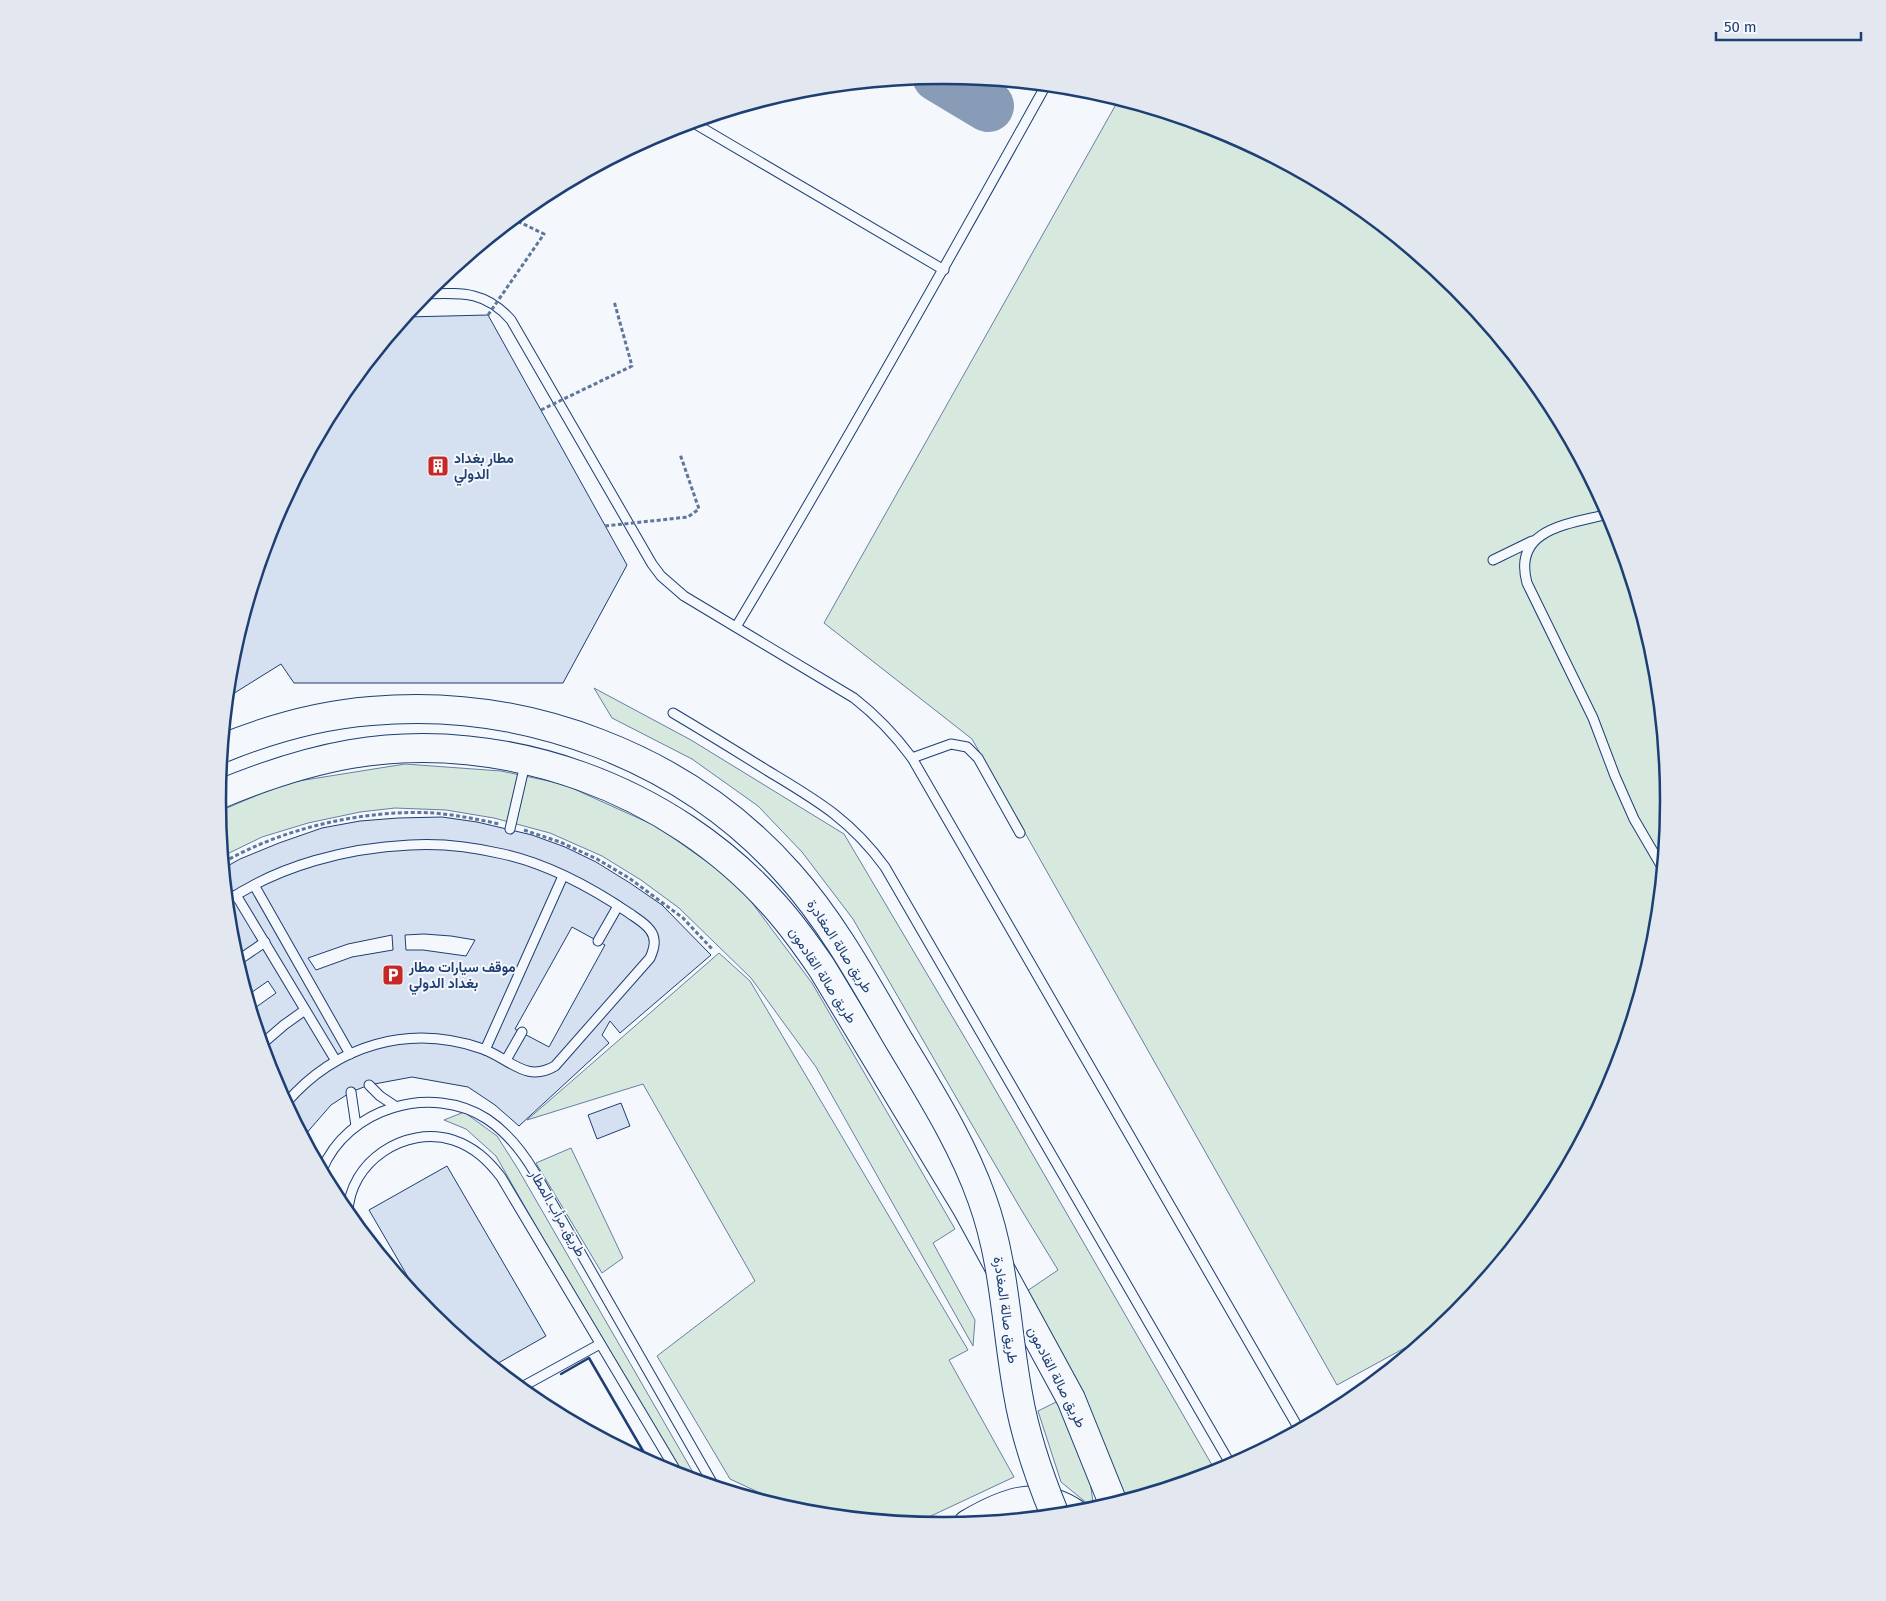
<svg xmlns="http://www.w3.org/2000/svg" width="1886" height="1601" font-family="'Fira Sans',Vazirmatn,sans-serif">
<rect width="100%" height="100%" fill="#f4f7fb"/>
<g fill="#d7e8df" stroke="#687fa3">
<polygon points="1119,99 1221,130 1346,197 1456,288 1546,398 1613,523 1655,659 1668,801 1654,942 1613,1078 1546,1204 1456,1314 1434,1332 1337,1385 972,739 824,623"/>
<polygon points="594,688 691,740 844,834 981,1065 1216,1472 1123,1500 1027,1291 1058,1270 1019,1206 853,919 802,852 758,806 692,759 612,718"/>
<polygon points="405,764 501,771 563,784 658,827 738,884 812,983 955,1229 933,1243 975,1320 973,1346 816,1067 751,978 679,908 641,880 602,856 550,833 494,818 446,810 395,808 360,812 308,823 262,837 223,856 219,813 227,808 286,783"/>
<polygon points="719,953 750,981 968,1350 949,1360 1014,1477 916,1523 801,1512 730,1479 657,1356 755,1281 643,1084 527,1120"/>
<polygon points="464,1112 497,1136 518,1169 698,1481 677,1474 496,1156 466,1129 444,1120"/>
<polygon points="571,1148 623,1258 602,1273 536,1163"/>
<polygon points="1058,1401 1089,1474 1094,1509 1061,1482 1038,1411"/>
</g>
<g fill="none" stroke-linecap="round" stroke-linejoin="round">
<polyline stroke="#889bb7" stroke-width="52" points="938,76 988,106"/>
</g>
<g fill="#d5e0f0" stroke="#1d3f73" fill-rule="evenodd">
<polygon points="488,315 627,565 563,683 294,683 281,664 228,697 232,659 273,523 340,397 406,317"/>
<path d="M 442,817 L 477,822 L 532,835 L 565,847 L 596,862 L 630,883 L 662,905 L 711,955 L 620,1033 L 610,1021 L 602,1035 L 609,1043 L 519,1126 L 495,1105 L 468,1087 L 412,1077 L 369,1085 L 351,1092 L 331,1105 L 304,1136 L 273,1078 L 252,1010 L 276,993 L 268,981 L 248,995 L 231,942 L 224,868 L 240,859 L 279,843 L 322,828 L 360,821 L 398,818 ZM 572,927 L 605,945 L 549,1047 L 515,1029 ZM 424,934 L 451,936 L 475,940 L 466,956 L 423,950 L 406,950 L 405,935 ZM 392,935 L 393,950 L 352,957 L 316,970 L 308,958 L 348,944 Z"/>
<polygon points="621,1103 630,1126 597,1139 588,1115"/>
<polygon points="447,1166 546,1336 493,1366 426,1308 369,1210"/>
</g>
<g fill="none" stroke-linecap="round" stroke-linejoin="round">
<g stroke="#1d3f73" stroke-width="11">
<g id="service">
<polyline points="692,122 944,270"/>
<path d="M 424,294 C 460,293 485,290 511,320 L 652,564 L 661,576 L 684,596 L 854,698 C 877,716 895,735 912,758 L 1299,1429"/>
<path d="M 1608,514 C 1570,524 1512,528 1527,583 L 1593,718 L 1615,776 L 1634,819 L 1662,867"/>
<polyline points="1493,560 1532,541"/>
<path d="M 736,627 C 843,448 945,267 1046,85"/>
<path d="M 673,713 C 705,732 736,751 768,771 C 816,800 850,819 885,867 L 1231,1465"/>
<polyline points="912,758 951,744 967,747 978,758 1020,833"/>
<polyline points="510,829 525,764"/>
<polyline points="254,885 350,1054"/>
<polyline points="236,895 336,1061"/>
<path d="M 227,901 C 280,865 347,848 410,845 C 441,843 473,847 503,854 C 548,864 592,888 629,913 C 636,918 645,923 650,930 C 657,939 654,949 650,958 L 555,1066 C 526,1083 510,1059 483,1049 C 409,1023 336,1045 286,1103"/>
<polyline points="598,941 618,906"/>
<polyline points="237,961 265,942"/>
<polyline points="262,1044 284,1025 305,1010"/>
<polyline points="485,1050 563,876"/>
<polyline points="506,1060 522,1032"/>
<polyline points="369,1085 380,1096 395,1106"/>
<polyline points="351,1092 356,1126"/>
<path d="M 322,1170 C 347,1108 431,1083 487,1119 C 508,1133 522,1151 535,1173 L 714,1486"/>
<path d="M 348,1213 C 349,1162 405,1125 453,1140 C 474,1147 488,1160 501,1177 L 678,1474"/>
<polyline points="520,1388 600,1344"/>
</g>
</g>
<g stroke="#1d3f73" stroke-width="30">
<g id="primary">
<path d="M 218,795 C 261,777 305,762 351,754 C 505,728 671,789 774,905 C 792,925 807,946 822,968 L 967,1208 L 1071,1399 L 1113,1503"/>
<path d="M 968,1524 C 1002,1504 1037,1488 1074,1513"/>
</g>
</g>
<g stroke="#5e769c" stroke-width="3" stroke-dasharray="4 2.5" stroke-linecap="butt">
<polyline points="524,830 560,842 597,859 629,878 683,918 713,950"/>
<path d="M 224,862 C 283,828 366,809 434,813 C 456,815 477,819 499,824"/>
</g>
<use href="#service" stroke="#f4f7fb" stroke-width="9"/>
<use href="#primary" stroke="#f4f7fb" stroke-width="28"/>
<g stroke="#1d3f73" stroke-width="30" stroke-linecap="butt">
<path id="primary-bridge" d="M 223,748 C 270,729 319,715 371,711 C 525,697 686,757 789,874 C 832,922 863,979 895,1034 C 927,1088 961,1140 982,1199 C 1005,1262 1006,1329 1018,1394 C 1025,1436 1039,1476 1055,1515"/>
</g>
<g stroke="#5e769c" stroke-width="3" stroke-dasharray="4 2.5" stroke-linecap="butt">
<polyline points="488,315 544,234 513,219"/>
<polyline points="541,410 632,366 614,301"/>
<polyline points="605,526 688,517 699,509 680,454"/>
</g>
<use href="#primary-bridge" stroke="#f4f7fb" stroke-width="28"/>
<polyline stroke="#1d3f73" stroke-width="2.5" points="561,1374 589,1358 650,1463"/>
</g>
<defs>
<g id="building-square" transform="scale(1.125)"><rect x="-9" y="-9" width="18" height="18" rx="4" fill="#c62828" stroke="#f4f7fb"/><path d="M-4-6H4V6H1V3H-1V6H-4ZM-2.5-4.3h1.7v1.8h-1.7ZM.8-4.3h1.7v1.8H.8ZM-2.5-1h1.7V.8h-1.7ZM.8-1h1.7V.8H.8Z" fill="#fff"/></g>
<g id="parking-square" transform="scale(1.125)"><rect x="-9" y="-9" width="18" height="18" rx="4" fill="#c62828" stroke="#f4f7fb"/><path d="M-3.5-5.5H1a3.5 3.5 0 0 1 0 7H-1V5.5H-3.5ZM-1-3.4V-.6H.8a1.4 1.4 0 0 0 0-2.8Z" fill="#fff"/></g>
</defs>
<g fill-rule="evenodd">
<use href="#building-square" x="438" y="466"/>
<use href="#parking-square" x="393" y="975"/>
</g>
<g text-anchor="middle" stroke-width="4" stroke-linejoin="round" paint-order="stroke">
<g font-size="14" font-weight="bold" fill="#1d3f73" stroke="#f4f7fb" text-anchor="start">
<text x="454" y="463">مطار بغداد<tspan x="454" dy="16">الدولي</tspan></text>
<text x="409" y="972">موقف سيارات مطار<tspan x="409" dy="16">بغداد الدولي</tspan></text>
</g>
<g font-size="14" fill="#1d3f73" stroke="#f4f7fb">
<text transform="translate(840 946) rotate(57)" y="5">طريق صالة المغادرة</text>
<text transform="translate(823 975) rotate(57)" y="5">طريق صالة القادمون</text>
<text transform="translate(558 1213) rotate(60)" y="5">طريق مرأب المطار</text>
<text transform="translate(1006 1310) rotate(82)" y="5">طريق صالة المغادرة</text>
<text transform="translate(1057 1377) rotate(63)" y="5">طريق صالة القادمون</text>
</g>
</g>
<path d="M0 0H1886V1601H0ZM942 84H944A716 716 0 0 1 1660 800V801A716 716 0 0 1 944 1517H942A716 716 0 0 1 226 801V800A716 716 0 0 1 942 84Z" fill="#e3e8f0" fill-rule="evenodd"/>
<path fill="none" stroke="#1d3f73" stroke-width="2.5" d="M942 84H944A716 716 0 0 1 1660 800V801A716 716 0 0 1 944 1517H942A716 716 0 0 1 226 801V800A716 716 0 0 1 942 84Z"/>
<path d="M1716 32v8h145v-8" fill="none" stroke="#1d3f73" stroke-width="2.5"/>
<text x="1724" y="32" font-size="15" fill="#1d3f73" stroke="#f4f7fb" stroke-width="4" paint-order="stroke">50 m</text>
</svg>
